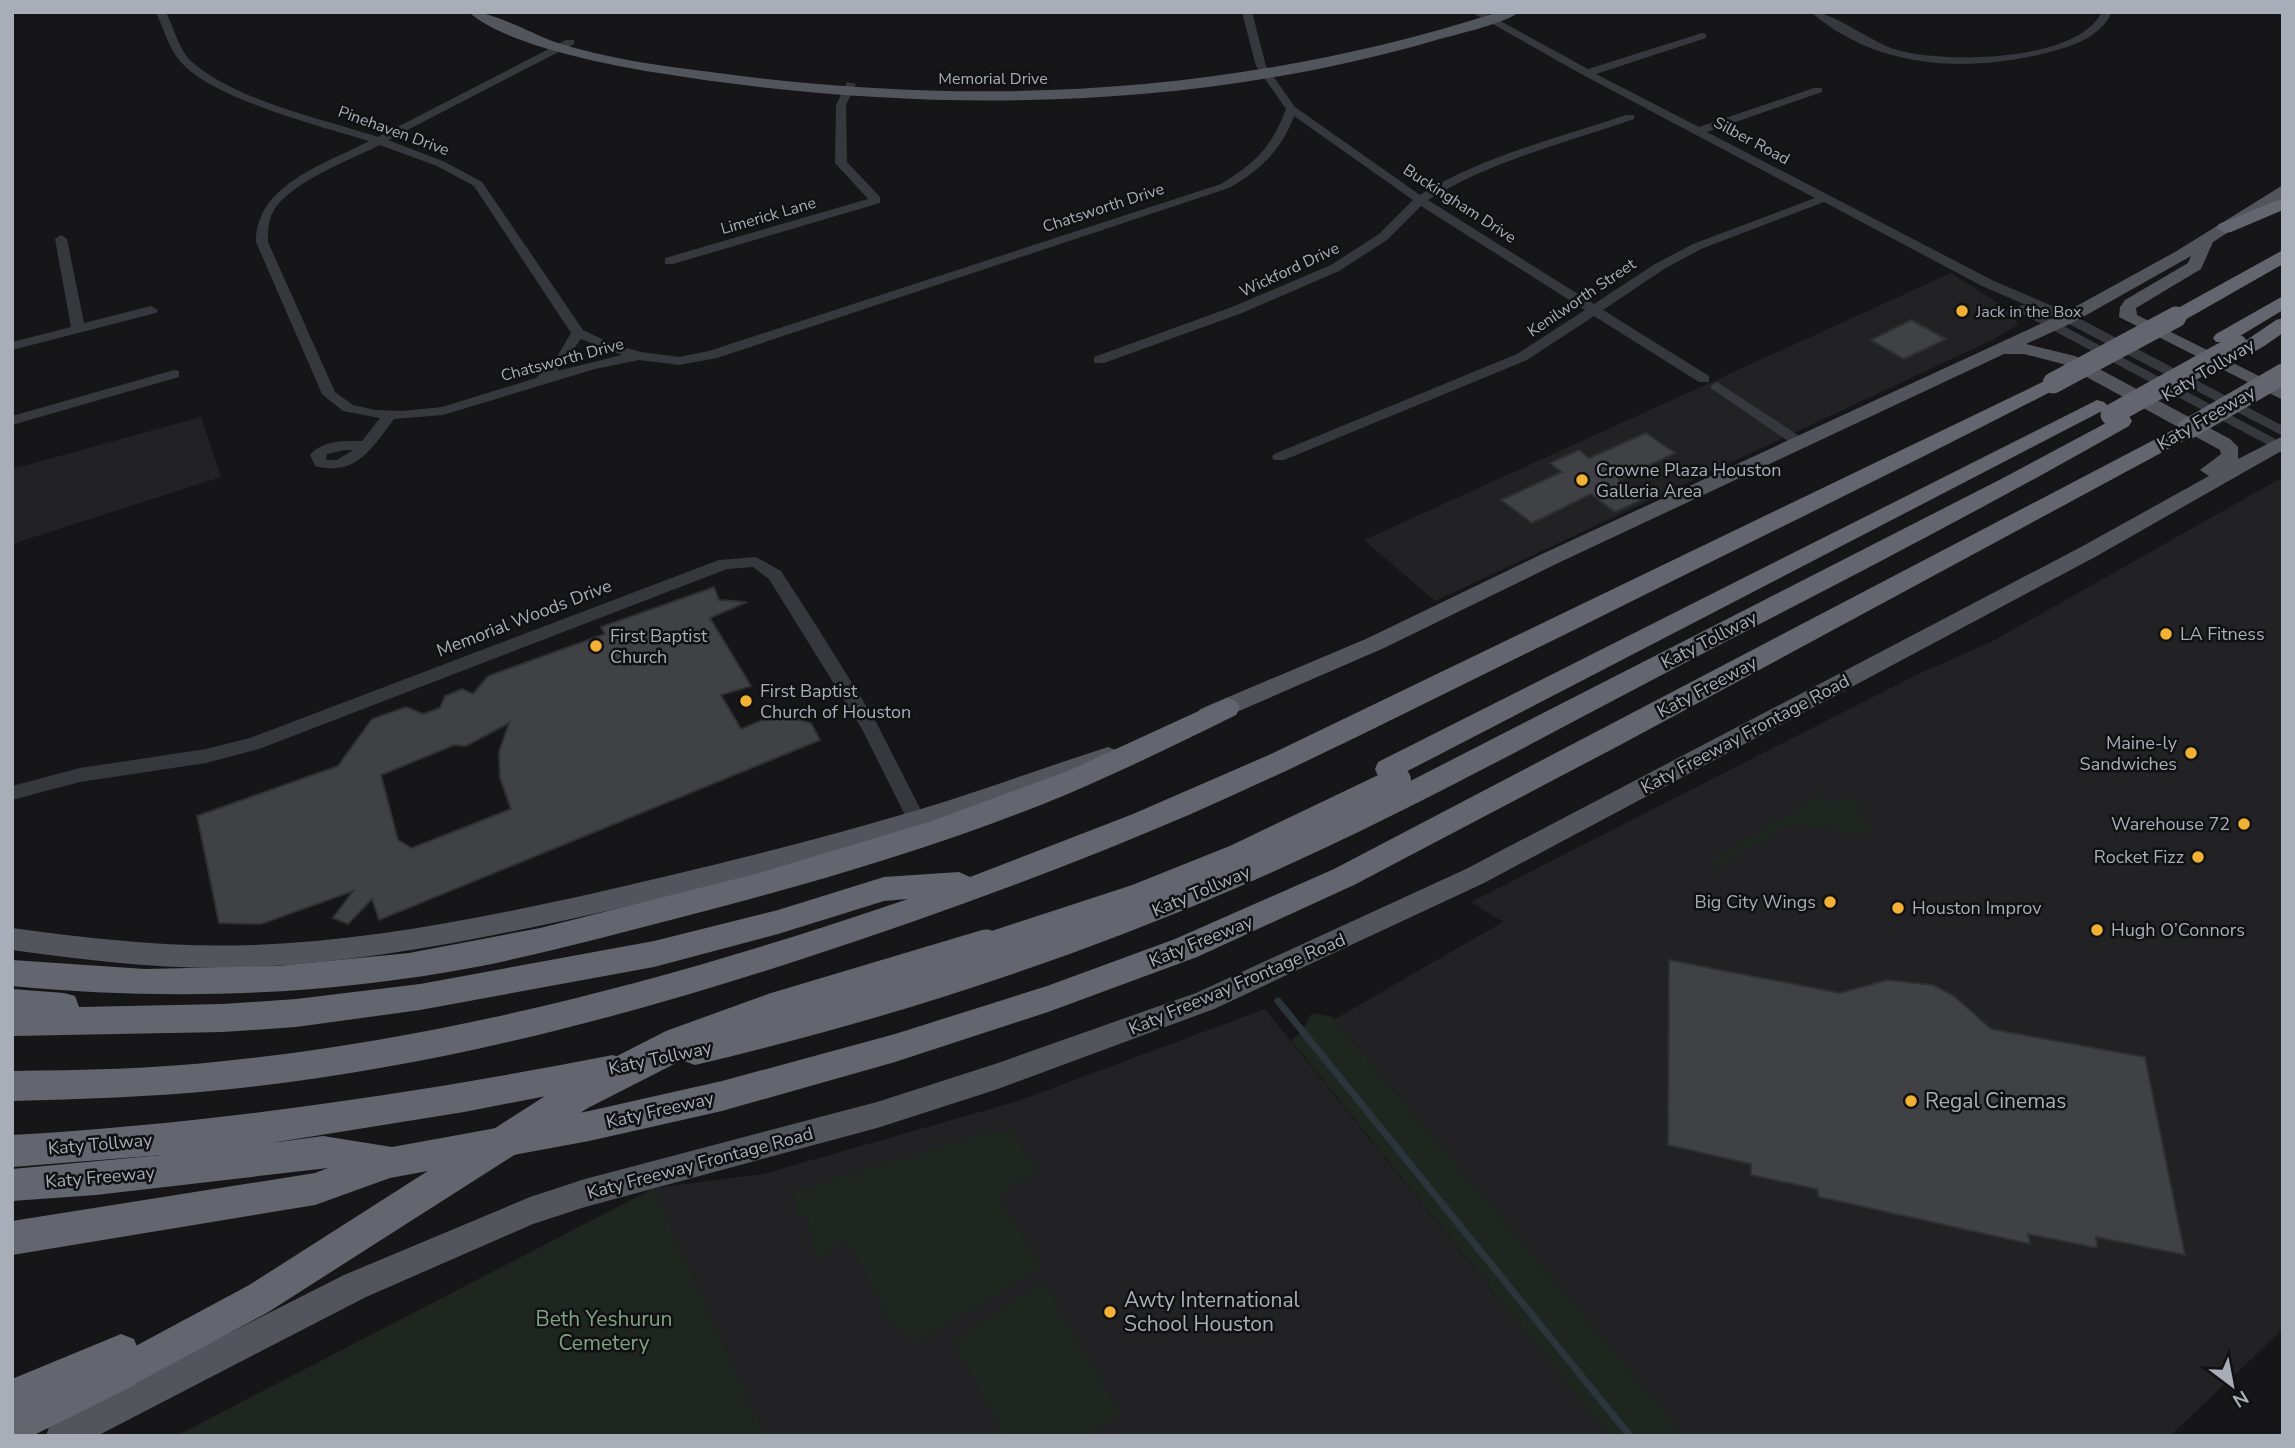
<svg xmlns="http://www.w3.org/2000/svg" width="2295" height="1448" font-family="'Nunito Sans',sans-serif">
<rect width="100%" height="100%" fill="#161618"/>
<g fill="#222225">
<polygon points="1951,273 2015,314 2018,325 1990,341 1435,601 1364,540"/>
<polygon points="201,417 221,477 12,544 12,469"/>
<polygon points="2283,477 2283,1329 2170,1436 1686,1436 1335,1019 1503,922 1471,902 1916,675 1993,641"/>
<polygon points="1265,1009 1609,1436 766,1436 654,1188 763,1174 1018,1101"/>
</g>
<g fill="#1e261f">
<polygon points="1822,793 1835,803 1852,798 1860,805 1863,819 1876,829 1856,834 1793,823 1714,870 1707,863"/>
<polygon points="1312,1013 1333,1017 1686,1436 1609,1436 1291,1040 1300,1034"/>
<polygon points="1012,1130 1037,1172 999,1195 1042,1267 916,1344 888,1320 848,1242 816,1261 808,1214 797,1217 792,1193 975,1135"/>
<polygon points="654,1188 766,1436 176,1436"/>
<polygon points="1044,1282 1122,1415 1091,1436 1003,1436 952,1340"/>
</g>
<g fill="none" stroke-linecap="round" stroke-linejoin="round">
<polyline stroke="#2c353c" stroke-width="7" points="1278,1001 1630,1436"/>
</g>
<g fill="#404145" stroke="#303034" stroke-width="2" fill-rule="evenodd">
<polygon points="1911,320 1946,339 1904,359 1871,340"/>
<polygon points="1646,433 1675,453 1619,480 1645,498 1615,512 1591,494 1532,523 1501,500 1562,472 1550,463 1579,450 1589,458"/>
<path d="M 714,587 L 719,600 L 747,602 L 710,618 L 751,686 L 721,695 L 741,729 L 778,714 L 811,723 L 820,740 L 379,920 L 372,899 L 348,924 L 333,918 L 353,891 L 261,924 L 219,923 L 197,816 L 338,766 L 372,719 L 406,707 L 423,714 L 440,708 L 445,696 L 462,689 L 473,694 L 488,676 L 605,634 L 601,627 ZM 509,723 L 499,752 L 500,778 L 511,809 L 412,848 L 398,840 L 381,775 L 454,745 L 466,746 Z"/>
<polygon points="1669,960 1840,993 1887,980 1933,985 1954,996 1991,1029 2145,1057 2185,1255 2096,1237 2097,1248 2028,1234 2030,1244 1819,1197 1817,1189 1751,1175 1751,1164 1668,1145"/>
</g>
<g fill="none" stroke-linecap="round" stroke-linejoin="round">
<g fill="#37383d" fill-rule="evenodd">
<path d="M 156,12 L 166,12 C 173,26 179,49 190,60 C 233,100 322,119 378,137 L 566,40 L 574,40 L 574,44 L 388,140 L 445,162 L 482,182 L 583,330 L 610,343 L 641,352 L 679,357 L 709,351 L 1221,184 C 1256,162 1271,148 1286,109 L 1256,66 L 1242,12 L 1252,12 L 1266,66 L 1295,107 L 1420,195 C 1482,156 1558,138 1626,115 L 1634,115 L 1634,119 C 1565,143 1490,161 1428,200 L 1594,304 L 1655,264 L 1693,244 L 1815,198 L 1583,75 L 1473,13 L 1484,12 L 1588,69 L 1702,33 L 1706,34 L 1706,38 L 1596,74 L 1699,127 L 1814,88 L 1822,88 L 1822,92 L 1707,132 L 1992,280 L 2073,315 L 2283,426 L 2283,436 L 2063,321 L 1982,286 L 1824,202 L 1701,249 L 1664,269 L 1603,310 L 1709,376 L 1709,382 L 1699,382 L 1594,316 L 1527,360 L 1284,460 L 1274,460 L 1272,457 L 1274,454 L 1517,354 L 1585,310 L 1421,206 L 1387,240 L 1339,271 L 1242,313 L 1104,363 L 1094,363 L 1094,357 L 1232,307 L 1331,265 L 1379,234 L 1413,200 L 1294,116 C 1281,151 1260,170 1229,188 L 717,358 L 679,365 L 639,360 L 595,369 L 443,415 L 394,419 C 372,448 356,477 315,466 L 310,455 C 323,440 343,441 362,441 L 380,418 L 343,411 L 322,394 L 256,242 C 256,184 326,164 369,141 C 322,127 210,98 180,61 C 169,49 163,27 156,12 ZM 380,145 L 437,166 L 474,186 L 571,333 L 558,355 L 536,378 L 442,407 L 402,411 L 375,410 L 353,405 L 335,392 L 268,242 C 268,231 268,220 274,210 C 291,182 350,160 380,145 ZM 581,339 L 622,355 L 557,371 ZM 345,450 L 353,450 L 337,460 L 326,460 L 327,454 Z"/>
<path d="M 1811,12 C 1834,12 1869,41 1894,49 C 1941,64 2077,63 2102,12 L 2112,12 C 2099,39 2072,46 2046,53 C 1966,73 1876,69 1811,12 Z"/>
<polygon points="847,82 856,84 846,105 847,162 880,197 880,203 673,264 665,264 665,258 868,199 835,163 836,105"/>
<polygon points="61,235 67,239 84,323 151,306 158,310 156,313 12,350 12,342 71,327 55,239"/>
<polygon points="2024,305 2283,443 2283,453 2019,312 2019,306"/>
<polygon points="174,370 179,371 179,377 12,425 12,416"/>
<polygon points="1717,382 1807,441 1809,444 1807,447 1797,447 1712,389 1710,386"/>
<polygon points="756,557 781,571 819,630 875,720 926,820 924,825 917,827 910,825 862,729 769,579 753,567 727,569 259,749 206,763 80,782 12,800 12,786 80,768 206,749 250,738 719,560"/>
</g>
<g fill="#53555c" fill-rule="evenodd">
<path d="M 469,12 C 497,12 530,34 558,43 C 605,58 655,65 703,71 C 977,109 1235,96 1499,12 L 1519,12 C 1505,24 1453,35 1433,41 C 1179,114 911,114 652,72 C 605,64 503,44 469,12 Z"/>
<polygon points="2283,185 2283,197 2213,242 2201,269 2136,308 2137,315 2283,388 2283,400 2119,317 2120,307 2125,300 2188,263 2191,256 2074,322 2026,344 2075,356 2230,439 2238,447 2238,459 2283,436 2283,450 2095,557 1484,883 1214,1009 995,1090 877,1128 585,1207 533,1224 366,1297 97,1436 46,1436 50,1424 344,1275 530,1197 585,1179 877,1102 995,1064 1196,993 1466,869 2081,547 2209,476 2200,470 2221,454 2220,450 2063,364 2024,354 2004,354 1556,564 1384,648 1216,721 1208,723 1200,721 1197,715 1200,709 1368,638 1542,554 2062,314 2175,252"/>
<path d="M 1108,747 L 1116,750 L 1120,756 L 1116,762 C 954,820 788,869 620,908 C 500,935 379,961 256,967 C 174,971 93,961 12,950 L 12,928 C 92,939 173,948 254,945 C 363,941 470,920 577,897 C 692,871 807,843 921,809 C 984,790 1045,767 1108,747 Z"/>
</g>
<g fill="#63666e" fill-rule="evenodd">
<polygon points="2283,198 2283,210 2231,232 2225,233 2216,228 2219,224"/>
<polygon points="2283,250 2283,264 2183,321 2176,323 2166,317 2169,313"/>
<polygon points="2283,296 2283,310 2230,342 2216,342 2213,338 2216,334"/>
<path d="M 2283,318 L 2283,333 C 2269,342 2252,358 2235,354 L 2232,350 L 2276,320 Z"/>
<path d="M 2053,377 L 2060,379 L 2063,383 L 2060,387 C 1897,471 1732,551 1568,633 C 1443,694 1319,758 1191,814 C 1063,869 932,917 799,960 C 612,1021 418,1071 221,1090 C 151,1097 82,1099 12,1101 L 12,1071 C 83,1070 153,1069 224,1061 C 458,1037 685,975 908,899 L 884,901 L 778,934 L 654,967 L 420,1010 L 296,1027 L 223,1032 L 12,1036 L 12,989 L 64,993 L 75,996 L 79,1007 L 223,1004 L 296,999 L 420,984 L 654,941 L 778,910 L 884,877 L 959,872 L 970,877 L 1133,814 L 1271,754 Z"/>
<polygon points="2097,400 2104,402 2108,406 2104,410 1398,776 1388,779 1378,776 1375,769 1378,762"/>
<path d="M 2121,415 L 2129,416 L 2132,421 L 2129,426 C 1980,511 1827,589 1675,668 C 1528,745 1382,826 1229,891 C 1056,965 878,1022 695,1065 L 684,1061 L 679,1051 L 684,1041 L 695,1037 C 812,1010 927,979 1041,939 C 1156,900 1267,850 1377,798 L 2005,477 Z"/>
<path d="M 2188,422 L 2196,424 L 2199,429 L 2196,434 L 1622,744 L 1354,885 L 1197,957 L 1048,1012 L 895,1062 L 722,1111 L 589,1141 L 390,1178 L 315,1205 L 12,1255 L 12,1221 L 315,1173 L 328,1168 L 96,1195 L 12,1201 L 12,1169 L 162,1155 L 12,1167 L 12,1135 C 215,1123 414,1094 613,1055 L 624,1059 L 629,1069 L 624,1079 L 613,1083 L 464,1112 L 271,1143 L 323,1136 L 392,1147 L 589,1111 L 722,1081 L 895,1034 L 1047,986 L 1175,939 L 1334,869 Z"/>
<path d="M 1227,698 L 1236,701 L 1240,708 L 1236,715 C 1179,743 1122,771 1063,796 C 941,846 814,883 686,916 C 616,934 547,953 476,967 C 322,996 168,1001 12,986 L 12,960 L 145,969 L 278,966 L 409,953 L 540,928 L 755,874 L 929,822 L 1068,771 Z"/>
<polygon points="121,1334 134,1339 139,1352 136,1361 140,1372 135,1385 32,1436 12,1436 12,1379"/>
</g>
<g stroke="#63666e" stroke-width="21">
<polyline points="2053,383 2176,317"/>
<polyline points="2111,415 2237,345"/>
<polyline points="2188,429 2283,374"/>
</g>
<polyline stroke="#63666e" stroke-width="26" points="981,948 1137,897 1237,857 1398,780"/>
<polyline stroke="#63666e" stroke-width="33" points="122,1372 258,1299 579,1094 673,1046 775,1009 986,946"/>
</g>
<g fill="#f2b134" stroke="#111113" stroke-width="2.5">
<circle cx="1962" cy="311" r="7"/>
<circle cx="1582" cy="480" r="7"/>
<circle cx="2166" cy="634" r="7"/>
<circle cx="596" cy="646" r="7"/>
<circle cx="746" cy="701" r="7"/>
<circle cx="2191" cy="753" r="7"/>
<circle cx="2244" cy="824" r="7"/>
<circle cx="2198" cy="857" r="7"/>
<circle cx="1830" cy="902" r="7"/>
<circle cx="1898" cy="908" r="7"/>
<circle cx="2097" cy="930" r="7"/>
<circle cx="1911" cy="1101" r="7"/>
<circle cx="1110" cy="1312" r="7"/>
</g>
<g text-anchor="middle" stroke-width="5" stroke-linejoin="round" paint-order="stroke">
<g font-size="16" fill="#a8adb8" stroke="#111113">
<text x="993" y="84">Memorial Drive</text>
<text transform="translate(394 130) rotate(20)" y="6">Pinehaven Drive</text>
<text transform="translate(1752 140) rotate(28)" y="6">Silber Road</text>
<text transform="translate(1460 203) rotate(33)" y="6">Buckingham Drive</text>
<text transform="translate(1103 207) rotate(-18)" y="6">Chatsworth Drive</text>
<text transform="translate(768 215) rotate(-16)" y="6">Limerick Lane</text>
<text transform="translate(1289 269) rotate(-25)" y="6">Wickford Drive</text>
<text transform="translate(1581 297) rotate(-34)" y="6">Kenilworth Street</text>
<text transform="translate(562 359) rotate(-15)" y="6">Chatsworth Drive</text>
</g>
<g font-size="16" fill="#a8adb8" stroke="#111113" text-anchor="start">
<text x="1976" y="317">Jack in the Box</text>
</g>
<g font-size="18" fill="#a8adb8" stroke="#111113">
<text transform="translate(2208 370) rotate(-31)" y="6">Katy Tollway</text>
<text transform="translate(2206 418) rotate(-30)" y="6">Katy Freeway</text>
<text transform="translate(524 618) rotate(-21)" y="6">Memorial Woods Drive</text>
<text transform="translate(1709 640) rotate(-27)" y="6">Katy Tollway</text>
<text transform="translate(1707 687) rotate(-28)" y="6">Katy Freeway</text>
<text transform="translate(1745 734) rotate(-28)" y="6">Katy Freeway Frontage Road</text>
<text transform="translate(1201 891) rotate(-23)" y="6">Katy Tollway</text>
<text transform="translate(1201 941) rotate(-22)" y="6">Katy Freeway</text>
<text transform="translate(1237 984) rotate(-23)" y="6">Katy Freeway Frontage Road</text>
<text transform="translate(660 1058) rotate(-12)" y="6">Katy Tollway</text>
<text transform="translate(660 1110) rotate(-13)" y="6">Katy Freeway</text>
<text transform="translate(100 1144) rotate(-5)" y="6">Katy Tollway</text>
<text transform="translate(700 1163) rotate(-15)" y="6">Katy Freeway Frontage Road</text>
<text transform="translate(100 1177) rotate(-5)" y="6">Katy Freeway</text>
</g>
<g font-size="18" fill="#a8adb8" stroke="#111113" text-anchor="start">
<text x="1596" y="476">Crowne Plaza Houston<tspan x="1596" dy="21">Galleria Area</tspan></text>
<text x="2180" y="640">LA Fitness</text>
<text x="610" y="642">First Baptist<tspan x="610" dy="21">Church</tspan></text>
<text x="760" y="697">First Baptist<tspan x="760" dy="21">Church of Houston</tspan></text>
<text x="2177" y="749" text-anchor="end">Maine-ly<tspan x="2177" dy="21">Sandwiches</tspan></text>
<text x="2230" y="830" text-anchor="end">Warehouse 72</text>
<text x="2184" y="863" text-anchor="end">Rocket Fizz</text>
<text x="1816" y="908" text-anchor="end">Big City Wings</text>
<text x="1912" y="914">Houston Improv</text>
<text x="2111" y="936">Hugh O’Connors</text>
</g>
<g font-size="21" fill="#a8adb8" stroke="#111113" text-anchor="start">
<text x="1925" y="1108">Regal Cinemas</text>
<text x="1124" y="1307">Awty International<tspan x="1124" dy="24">School Houston</tspan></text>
</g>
<g font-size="21" fill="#7fa381" stroke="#111113">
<text x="604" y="1326">Beth Yeshurun<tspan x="604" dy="24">Cemetery</tspan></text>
</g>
</g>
<rect width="2295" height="1448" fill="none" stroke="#a8adb8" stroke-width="28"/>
<g transform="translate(2232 1385) rotate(148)" stroke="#111113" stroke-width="5" paint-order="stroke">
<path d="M0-5L12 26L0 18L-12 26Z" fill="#a8adb8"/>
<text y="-10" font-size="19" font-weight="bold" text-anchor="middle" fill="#a8adb8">N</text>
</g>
</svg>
